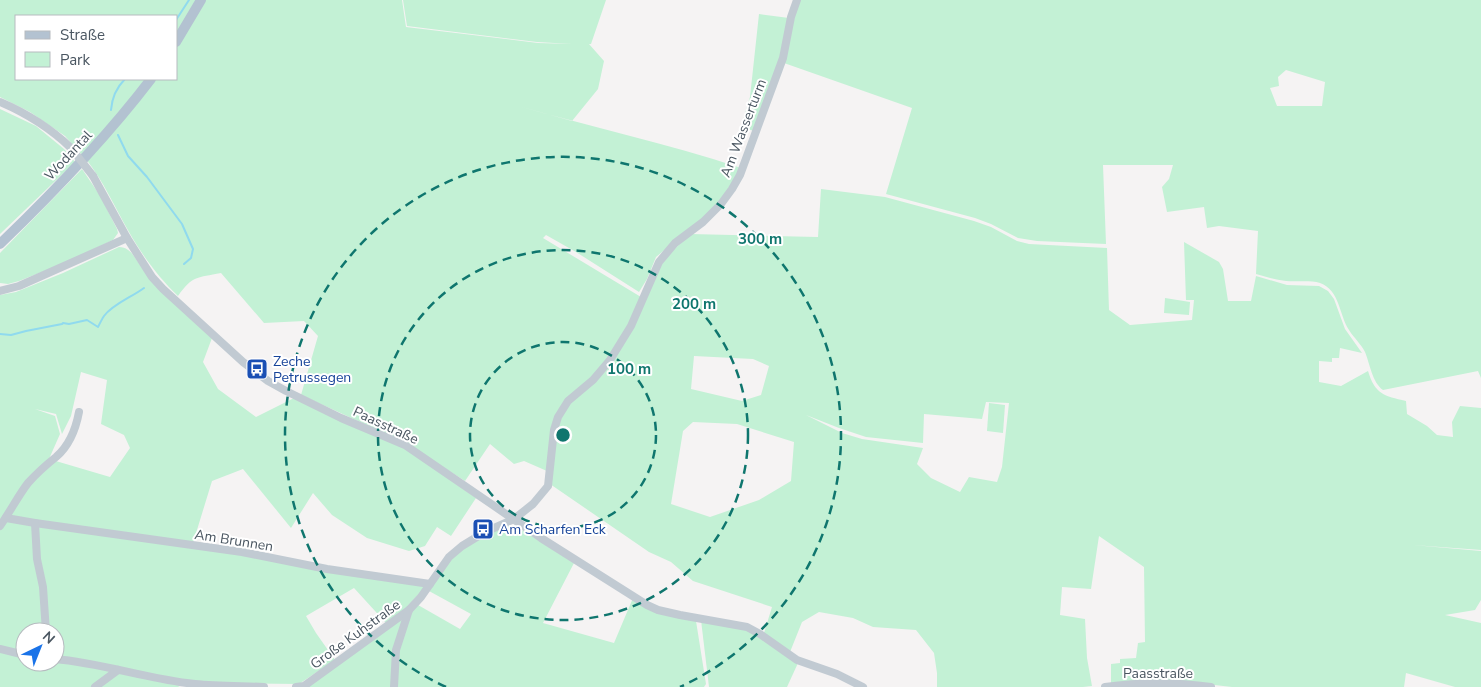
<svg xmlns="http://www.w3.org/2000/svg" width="1481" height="687" font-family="'Nunito Sans',sans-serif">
<rect width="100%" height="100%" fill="#f5f3f3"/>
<g fill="#c3f1d5" fill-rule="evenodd">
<polygon points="0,0 199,0 176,39 176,16 16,16 16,79 148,79 83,156 65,136 30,112 0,97"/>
<path d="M 203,0 L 402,0 L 406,27 L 538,43 L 572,44 L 537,42 L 407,26 L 403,0 L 606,0 L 591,44 L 589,44 L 604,61 L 598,89 L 572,121 L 515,105 C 590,127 667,143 741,168 L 731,187 L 719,202 L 702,219 L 656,257 L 647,279 L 639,292 L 576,252 L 546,235 L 543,238 L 641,297 L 630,323 L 609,358 L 557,414 L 547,471 L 524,461 L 514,464 L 490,444 L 465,481 L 404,442 L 301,395 L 318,336 L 304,321 L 264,323 L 221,273 C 197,278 193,275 178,296 C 159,278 142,255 129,232 C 114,206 104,182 86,159 L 153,79 L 176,79 L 176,45 Z"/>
<path d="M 800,0 L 1481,0 L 1481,378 L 1478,371 L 1383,390 C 1372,382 1370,364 1365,352 C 1361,344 1354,338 1349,330 C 1339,315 1340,290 1320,283 C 1311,280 1297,282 1286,281 C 1276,280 1266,277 1256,274 L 1258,231 L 1219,226 L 1207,228 L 1204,207 L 1167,212 L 1162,187 L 1169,179 L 1173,165 L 1103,165 L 1106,244 L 1037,241 L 1018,238 L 991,224 L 975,218 L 886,194 L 912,108 L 784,63 L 795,11 ZM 1286,70 L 1325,82 L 1322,106 L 1277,106 L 1270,88 L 1279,86 L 1278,77 Z"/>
<polygon points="759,14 789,18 781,56 754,131 741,127 750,97"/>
<polygon points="0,109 36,126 64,149 75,162 0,234"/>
<polygon points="82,169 101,197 117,229 118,233 113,240 62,264 19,281 8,284 0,283 0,253"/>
<path d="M 821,189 L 885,197 L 974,221 L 991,227 L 1017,241 L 1029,244 L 1107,248 L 1109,310 L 1130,325 L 1192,320 L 1194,300 L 1186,300 L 1184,242 L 1219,262 L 1223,269 L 1228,301 L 1251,301 L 1256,276 L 1287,285 L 1319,286 L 1328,291 L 1334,299 L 1345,329 L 1362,353 L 1340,348 L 1339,358 L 1332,358 L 1332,362 L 1319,361 L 1319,382 L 1341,386 L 1368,371 C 1375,394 1384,396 1406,401 L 1407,414 L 1427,426 L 1437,435 L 1453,437 L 1452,422 L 1460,406 L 1481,408 L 1481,550 L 1413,545 L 1481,551 L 1481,600 L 1475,610 L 1445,615 L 1481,623 L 1481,687 L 1455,687 L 1406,673 L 1404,687 L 1232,687 L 1171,680 L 1111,683 L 1111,664 L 1120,663 L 1120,659 L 1136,658 L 1138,643 L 1145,642 L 1144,567 L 1099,536 L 1091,589 L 1062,587 L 1060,615 L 1085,619 L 1087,658 L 1092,686 L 1083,687 L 937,687 L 937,673 L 934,653 L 916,630 L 873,627 L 853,618 L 819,612 L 802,622 L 790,652 L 764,633 L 772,607 L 693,581 L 671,562 L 649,552 L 550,484 L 555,431 L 569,402 L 612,361 L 660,263 L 690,234 L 818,237 ZM 694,356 L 753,359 L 769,366 L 761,395 L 742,401 L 691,389 ZM 986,402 L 1009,403 L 1002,467 L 997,482 L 969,477 L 960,492 L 931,478 L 917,464 L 923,448 L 862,439 L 842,433 L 806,415 L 839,428 L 866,437 L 923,443 L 924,414 L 982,419 ZM 693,422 L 737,424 L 794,442 L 791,481 L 759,500 L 710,517 L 671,504 L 683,431 Z"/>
<path d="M 119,247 C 132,247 136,261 143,269 C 165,293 189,315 212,338 L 203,362 L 218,389 L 256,417 L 294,398 L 405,448 L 476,498 L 451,536 L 437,527 L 425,546 L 409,551 L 367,538 L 332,515 L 313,493 L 291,528 L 243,469 L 212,481 L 193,543 L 426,586 L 405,609 L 386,623 L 354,588 L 306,616 L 316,633 L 335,660 L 299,684 L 226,683 L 191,681 L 178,687 L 0,687 L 0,295 L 16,292 L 63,273 ZM 81,372 L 107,380 L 101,424 L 124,435 L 130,448 L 110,477 L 49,459 L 60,434 L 55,416 L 35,409 L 56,414 L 62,434 L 71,416 ZM 25,632 L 55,632 L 55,662 L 25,662 Z"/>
<polygon points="1165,298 1190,302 1189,315 1164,313"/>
<polygon points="989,403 1005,405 1003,433 987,431"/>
<path d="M 510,525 L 514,525 L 574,563 L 543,623 L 614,643 L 633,598 L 696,621 L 706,684 L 704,687 L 396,687 L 397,649 L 412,611 L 418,605 L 460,629 L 471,614 L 429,591 C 434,583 438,575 444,567 C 460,546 486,535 510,525 Z"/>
<polygon points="401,618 404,620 392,687 305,687"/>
<polygon points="701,620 726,624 752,632 798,663 787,687 709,687"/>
</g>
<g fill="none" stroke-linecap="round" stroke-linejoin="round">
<g stroke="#90daee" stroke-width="2">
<polyline points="176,20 189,0"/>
<path d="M 111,110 C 112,97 116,88 125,79"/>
<polyline points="118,135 128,156 147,177 182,224 193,249 191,258 184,264"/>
<path d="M 0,334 L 11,335 L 26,331 L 62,324 L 63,323 L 69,324 L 87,320 L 98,327 C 100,323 102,319 104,316 C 113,304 132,297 144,288"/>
</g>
<g stroke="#c1cad2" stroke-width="8">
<path d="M 0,102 C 26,113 50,128 71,148"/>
<polyline points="93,176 127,238 152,277 163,289 243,362 268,381 286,391 341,418 405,445 541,538 647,605 658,610 680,615 747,627 760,634 797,660 837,674 863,687"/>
<polyline points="0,291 19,286 127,238"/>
<polyline points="6,518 35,523 242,552 327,569 430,584"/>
<polyline points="35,523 37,559 43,587 46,632"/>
<path d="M 0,526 C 10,512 18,496 28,483 C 37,473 46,465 56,457 C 69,446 76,428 79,412"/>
<polyline points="0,649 25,655"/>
<path d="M 55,659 C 102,663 147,679 195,684 C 217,686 241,686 264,687"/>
<polyline points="95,687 118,670"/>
<polyline points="296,687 304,686 409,610 421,597 449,557 462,546 485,532 514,519 533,504 548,486 554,430 558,417 568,401 593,380 610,360 631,326 659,262 675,243 703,222 721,204 732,189 740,175 783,58 791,17 797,0"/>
<polyline points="394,687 396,650 409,610"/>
<path d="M 1105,687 C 1140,682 1176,682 1211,687"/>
</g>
<g stroke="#b3c2d1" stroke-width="10">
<polyline points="176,42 201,0"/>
<path d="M 0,244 C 54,192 106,138 151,79"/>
</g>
<polyline stroke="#c1cad2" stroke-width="8" points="71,148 93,176"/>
</g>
<g fill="none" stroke="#0f766e" stroke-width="2.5" stroke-dasharray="9 6">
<circle cx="563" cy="435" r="93"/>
<circle cx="563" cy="435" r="185"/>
<path d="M446 687A278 278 0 1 1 680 687"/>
</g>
<defs>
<g id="bus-square" transform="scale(1.125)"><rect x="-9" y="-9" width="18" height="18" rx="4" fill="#1a4fb4" stroke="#fff"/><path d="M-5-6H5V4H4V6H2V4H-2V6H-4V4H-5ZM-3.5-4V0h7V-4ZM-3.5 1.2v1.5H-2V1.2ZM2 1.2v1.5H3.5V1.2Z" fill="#fff"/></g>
</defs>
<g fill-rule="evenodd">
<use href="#bus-square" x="257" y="369"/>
<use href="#bus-square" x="483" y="529"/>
</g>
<g text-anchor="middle" stroke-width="4" stroke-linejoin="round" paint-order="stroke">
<g font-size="14" fill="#4a5661" stroke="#fff">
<text transform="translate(743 128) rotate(-69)" y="5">Am Wasserturm</text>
<text transform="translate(68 155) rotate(-47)" y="5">Wodantal</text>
<text transform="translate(386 425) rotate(25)" y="5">Paasstraße</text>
<text transform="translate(234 540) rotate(9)" y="5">Am Brunnen</text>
<text transform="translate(355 634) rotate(-36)" y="5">Große Kuhstraße</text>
<text x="1158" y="678">Paasstraße</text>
</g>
<g font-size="14" fill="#164399" stroke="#fff" text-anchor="start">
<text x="273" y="366">Zeche<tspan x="273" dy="16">Petrussegen</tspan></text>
<text x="499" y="534">Am Scharfen Eck</text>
</g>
</g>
<circle cx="563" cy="435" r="8" fill="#0f766e" stroke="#fff" stroke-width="2.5"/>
<g font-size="15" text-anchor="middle" font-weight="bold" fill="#0f766e" stroke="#fff" stroke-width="4" stroke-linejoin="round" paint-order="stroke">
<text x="760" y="244">300 m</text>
<text x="694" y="309">200 m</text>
<text x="629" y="374">100 m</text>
</g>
<rect x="15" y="15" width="162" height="65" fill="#ffffff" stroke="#b7bbc0"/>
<rect x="25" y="31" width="25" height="8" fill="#b3c2d1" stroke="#b7bbc0"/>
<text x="60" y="40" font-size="15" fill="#4a5661">Straße</text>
<rect x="25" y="52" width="25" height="15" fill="#c3f1d5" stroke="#b7bbc0"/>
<text x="60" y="65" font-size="15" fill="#4a5661">Park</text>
<g transform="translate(40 647) rotate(43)"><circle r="24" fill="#ffffff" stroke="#b7bbc0"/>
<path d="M0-4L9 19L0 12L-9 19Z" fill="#1a73e8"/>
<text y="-8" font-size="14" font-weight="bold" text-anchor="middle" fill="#4a5661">N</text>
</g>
</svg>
